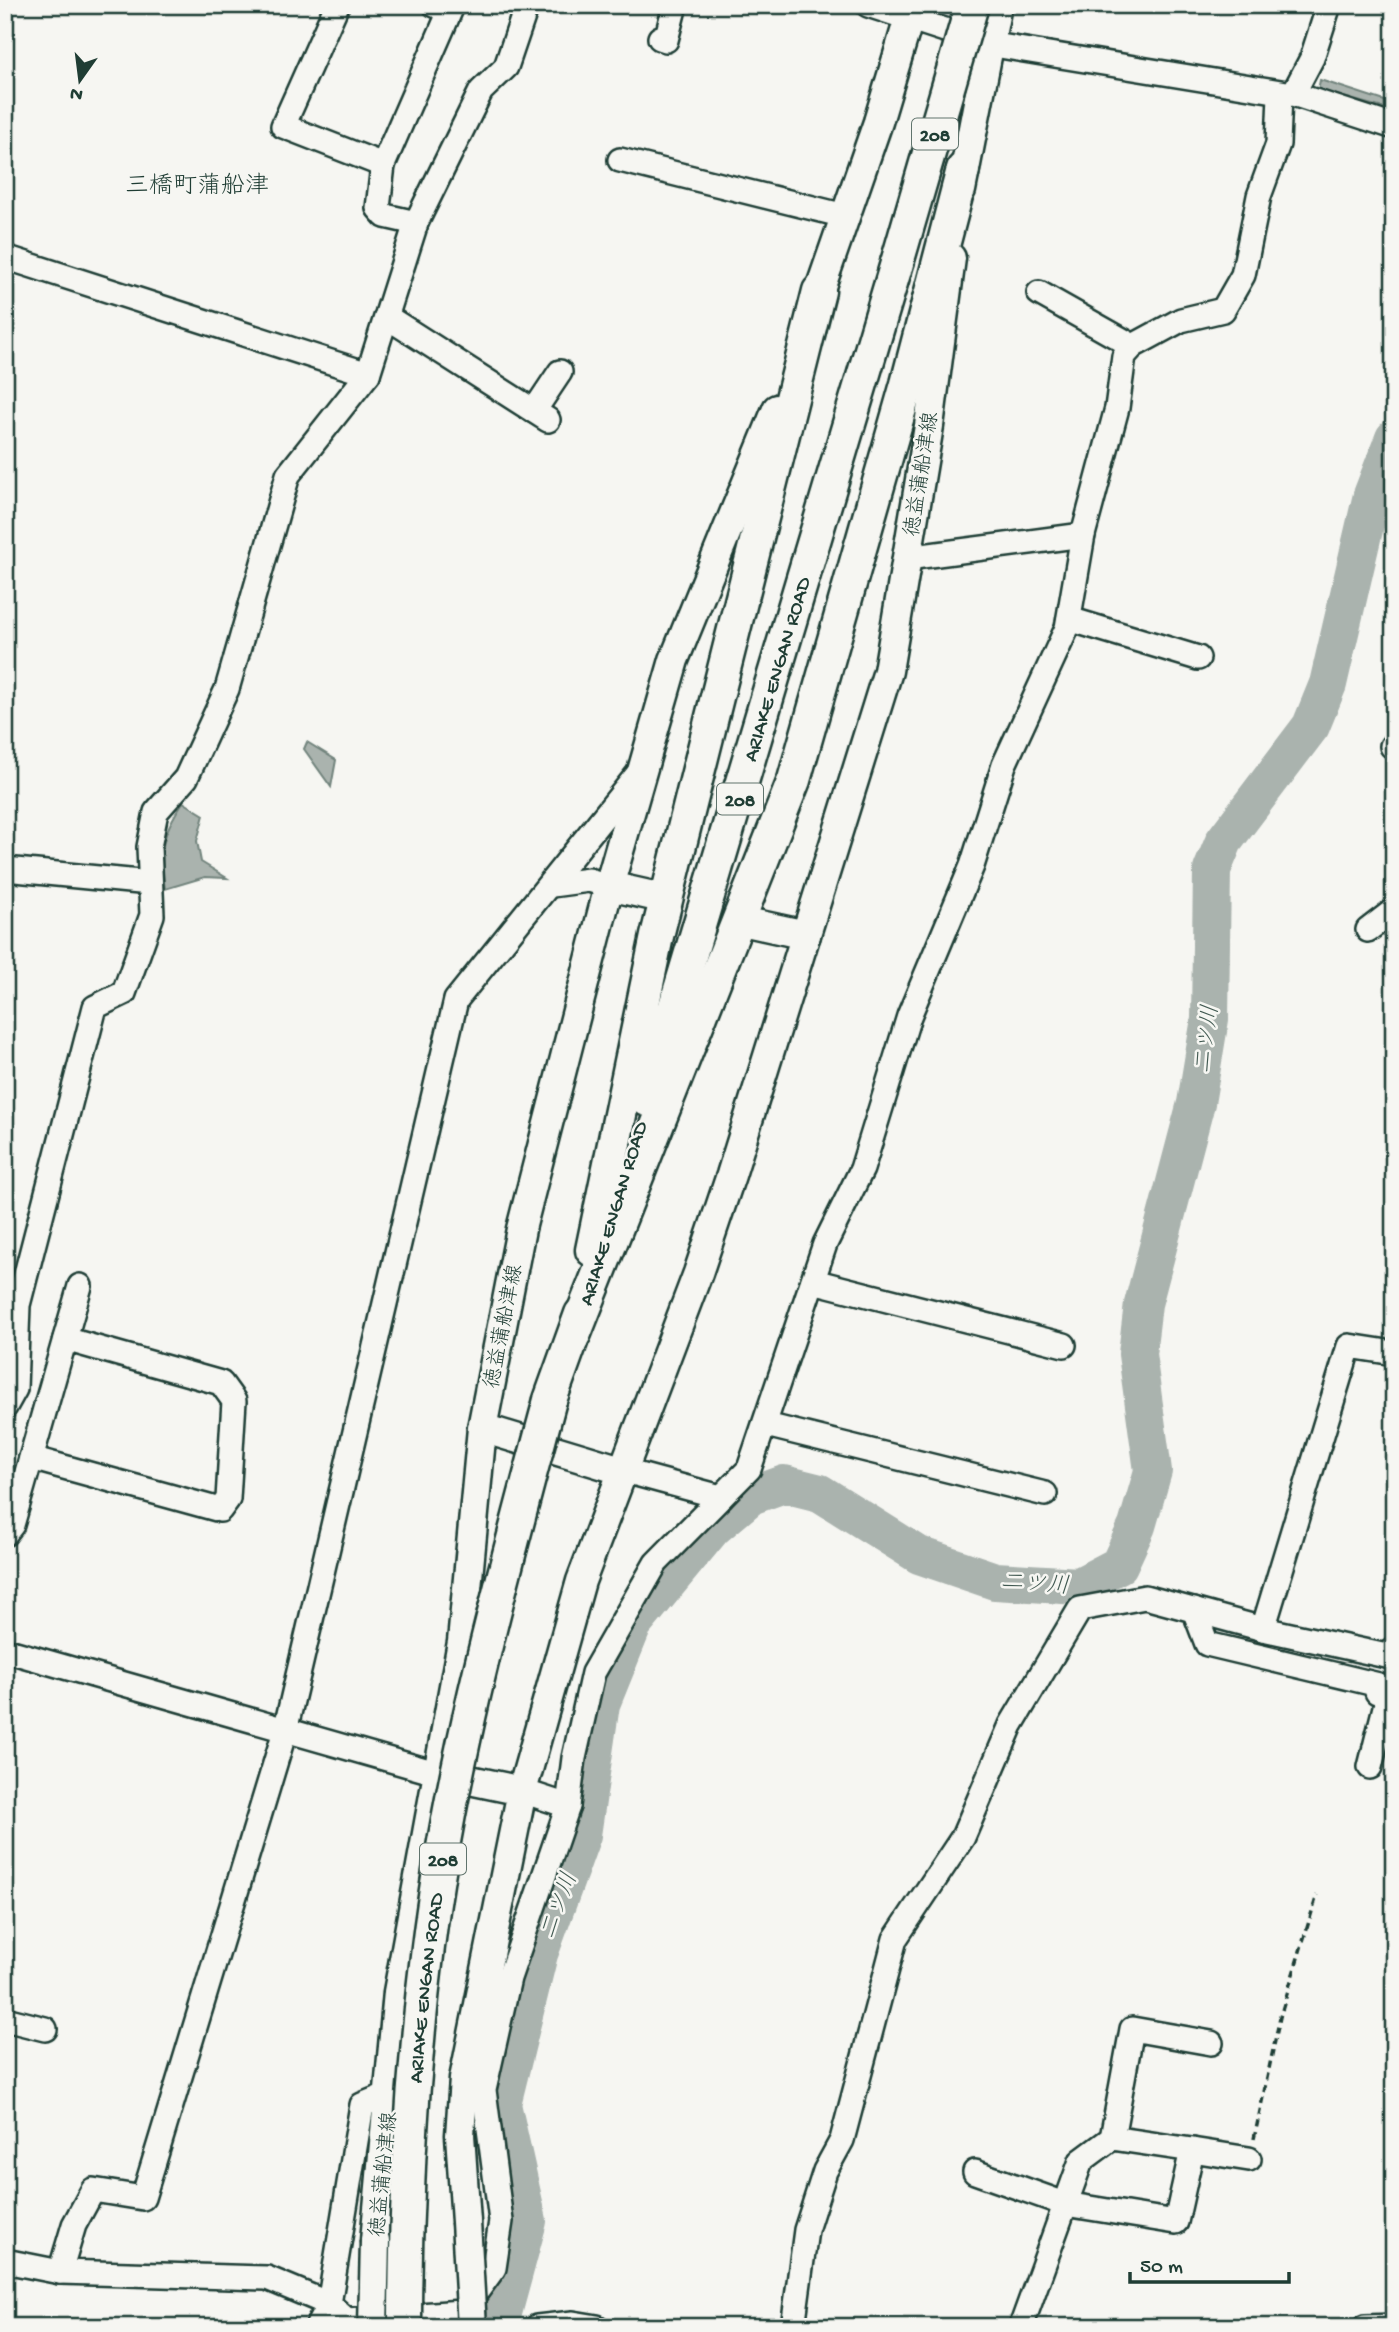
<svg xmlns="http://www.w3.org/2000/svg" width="1399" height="2332" font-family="'Gochi Hand','Klee One',sans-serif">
<rect width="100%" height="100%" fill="#f6f6f2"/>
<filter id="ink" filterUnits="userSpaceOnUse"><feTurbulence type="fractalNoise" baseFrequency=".0143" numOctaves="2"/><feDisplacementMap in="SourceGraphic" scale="14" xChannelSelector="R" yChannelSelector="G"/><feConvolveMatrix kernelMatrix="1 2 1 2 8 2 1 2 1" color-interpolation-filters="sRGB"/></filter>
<g filter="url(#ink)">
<g fill="#aab3ae" stroke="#72847d" stroke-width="2">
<polygon points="1320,80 1394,104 1394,111 1318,90"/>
<polygon points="307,742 336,760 331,787 304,749"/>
<path d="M 183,802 L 204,815 L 197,841 L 201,862 L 227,878 L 205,877 L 165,889 C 159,850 161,835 183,802 Z"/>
</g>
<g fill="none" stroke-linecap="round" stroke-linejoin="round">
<polyline stroke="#aab3ae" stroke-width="38" points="472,2327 503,2313 528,2221 502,2104 539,1954 582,1835 601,1704 633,1625 713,1528 751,1496 784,1484 820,1493 919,1555 995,1581 1079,1586 1119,1565 1137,1526 1153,1471 1137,1354 1143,1304 1196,1103 1210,1019 1212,870 1224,841 1311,726 1328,684 1372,495 1394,438"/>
<polyline stroke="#cbd1cc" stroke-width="28" stroke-dasharray="28 14" stroke-linecap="butt" points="649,895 751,923"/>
<g stroke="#1f3d34" stroke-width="28">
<g id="minor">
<polyline points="337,5 283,126 383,165"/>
<polyline points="868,5 988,44 1293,94 1394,127"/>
<polyline points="660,38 666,40 675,5"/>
<polyline points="1293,94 1312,58 1329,5"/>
<polyline points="620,160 845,216"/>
<polyline points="416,223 385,216 378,208 383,165 450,11 435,5"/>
<polyline points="5,257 368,374"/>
<polyline points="1039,293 1133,346"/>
<polyline points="387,317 548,420"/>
<polyline points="534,411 560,372"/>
<polyline points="907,558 1083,535"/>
<polyline points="1069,619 1198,658"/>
<polyline points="1392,746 1394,747"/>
<polyline points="637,775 456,1000 285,1731 143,2198 93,2190 74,2225 60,2272 267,2278 329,2304 347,2320 462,2312 494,2268 501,2221 484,2090 509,1978 568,1806 574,1758 593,1673 656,1563 749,1469 825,1244 862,1169 909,1016 972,866 1004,765 1067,628 1083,535 1117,408 1124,356 1133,346 1181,320 1223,310 1243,275 1259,196 1278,144 1280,94"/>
<polyline points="5,869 150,883"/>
<polyline points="552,885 589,880 609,886"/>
<polyline points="1368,930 1394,910"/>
<polyline points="813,1281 1064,1345"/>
<polyline points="5,1407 15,1389 18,1305 95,1007 124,993 152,915 149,847 156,812 186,778 227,689 288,475 368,374 416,223 481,91 506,67 527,5"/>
<polyline points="766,1425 1045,1494"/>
<polyline points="31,1458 220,1510 228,1499 234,1401 221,1383 65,1339"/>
<polyline points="621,1470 721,1497"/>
<polyline points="5,1534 12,1525 80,1286"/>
<polyline points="1194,1610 1207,1644 1379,1685 1377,1692 1388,1695 1370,1767"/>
<polyline points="1263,1629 1349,1346 1394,1353"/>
<polyline points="5,1650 436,1773"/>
<polyline points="522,1791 568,1806"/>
<polyline points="5,2019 45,2029"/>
<polyline points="1192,2150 1249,2159"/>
<polyline points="975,2172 1065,2204 1176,2222 1192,2150 1112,2138"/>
<polyline points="5,2261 60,2272"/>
<polyline points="317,2327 329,2304 362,2105 391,2093"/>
<polyline points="537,2327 573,2323 597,2327"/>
<polyline points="793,2327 806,2230 825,2171 842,2140 895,1939 963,1837 1011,1725 1080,1609 1145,1597 1263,1629 1391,1657 1394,1648"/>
<polyline points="1021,2327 1081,2161 1112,2138 1132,2029 1211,2043"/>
<polyline points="1365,2327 1394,2326"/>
</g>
</g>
<g stroke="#1f3d34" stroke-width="33">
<g id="major">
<polyline points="961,190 997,5"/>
<polyline points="812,312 878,122 913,5"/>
<polyline points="609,886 649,895"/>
<polyline points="751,923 806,935"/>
<polyline points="482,1428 621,1470"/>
<polyline points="436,1773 522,1791"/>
<polyline points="466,2222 460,2135 464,2079 522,1791 581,1581 698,1273 731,1175 888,671 929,426 951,258"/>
<polyline points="375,2241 398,1992 462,1642 482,1428 521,1229 609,886 674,660 777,409"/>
</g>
</g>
<g stroke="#1f3d34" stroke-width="37">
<g id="highway">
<path id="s1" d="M 647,1100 L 897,263"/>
<polyline points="592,1250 657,936 819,291"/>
<polyline points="575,1333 794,780 907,384 963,169"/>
<polyline points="550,1400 581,1314"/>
</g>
</g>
<polyline stroke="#1f3d34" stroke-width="3.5" stroke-dasharray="7 5" stroke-linecap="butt" points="1254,2139 1280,2017 1317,1895"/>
<use href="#minor" stroke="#f6f6f2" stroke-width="23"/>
<use href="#major" stroke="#f6f6f2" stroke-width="28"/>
<use href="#highway" stroke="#f6f6f2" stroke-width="32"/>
<g stroke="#1f3d34" stroke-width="33" stroke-linecap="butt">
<g id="major-bridge">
<polyline points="466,2222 472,2327"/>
<polyline points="373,2327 375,2241"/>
</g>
</g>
<g stroke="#1f3d34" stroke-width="37" stroke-linecap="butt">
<g id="highway-bridge">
<polyline points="897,263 972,5"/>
<path id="s2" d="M 405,2327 C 405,2199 412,2074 428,1947 C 451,1762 502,1580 550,1400"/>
</g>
</g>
<use href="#major-bridge" stroke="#f6f6f2" stroke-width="28"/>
<use href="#highway-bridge" stroke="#f6f6f2" stroke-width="32"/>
</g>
</g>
<g text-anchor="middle" stroke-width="5" stroke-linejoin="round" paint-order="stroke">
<g fill="#f6f6f2" stroke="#60746d" stroke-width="2">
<rect x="912" y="118.5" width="46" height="31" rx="5"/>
<rect x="717" y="783.5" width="46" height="31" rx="5"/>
<rect x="420" y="1843.5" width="46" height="31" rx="5"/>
</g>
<g font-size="19" font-weight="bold" fill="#1f3d34">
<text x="935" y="141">208</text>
<text x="740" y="806">208</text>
<text x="443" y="1866">208</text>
</g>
<g font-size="21" fill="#1f3d34" stroke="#f6f6f2">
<text transform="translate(920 474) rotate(-81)" y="7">徳益蒲船津線</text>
<text dy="7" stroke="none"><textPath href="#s1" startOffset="450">ARIAKE ENGAN ROAD</textPath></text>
<text transform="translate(612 1213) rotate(-73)" y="7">ARIAKE ENGAN ROAD</text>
<text transform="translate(502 1326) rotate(-79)" y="7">徳益蒲船津線</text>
<text dy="7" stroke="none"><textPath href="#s2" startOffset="340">ARIAKE ENGAN ROAD</textPath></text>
<text transform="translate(382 2174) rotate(-84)" y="7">徳益蒲船津線</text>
</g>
<g font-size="23" font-style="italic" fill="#425a52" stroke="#f6f6f2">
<text transform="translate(1205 1039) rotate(-83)" y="8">二ツ川</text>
<text transform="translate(1035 1582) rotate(4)" y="8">二ツ川</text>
<text transform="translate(557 1905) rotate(-70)" y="8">二ツ川</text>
</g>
<g font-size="24" fill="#1f3d34" stroke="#f6f6f2">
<text x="197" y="192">三橋町蒲船津</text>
</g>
</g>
<rect width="1399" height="2332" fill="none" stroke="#f6f6f2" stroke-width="28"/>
<rect x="14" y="14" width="1371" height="2304" fill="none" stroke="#1f3d34" stroke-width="2.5" filter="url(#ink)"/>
<g transform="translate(80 80) rotate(194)" stroke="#f6f6f2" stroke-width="5" paint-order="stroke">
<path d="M0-5L12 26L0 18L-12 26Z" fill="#1f3d34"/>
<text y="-10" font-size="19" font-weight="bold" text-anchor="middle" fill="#1f3d34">N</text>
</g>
<path d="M1130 2272v10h159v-10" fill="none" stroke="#1f3d34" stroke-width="3.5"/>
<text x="1140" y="2272" font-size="21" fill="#1f3d34" stroke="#f6f6f2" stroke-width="5" paint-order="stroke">50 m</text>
</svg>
